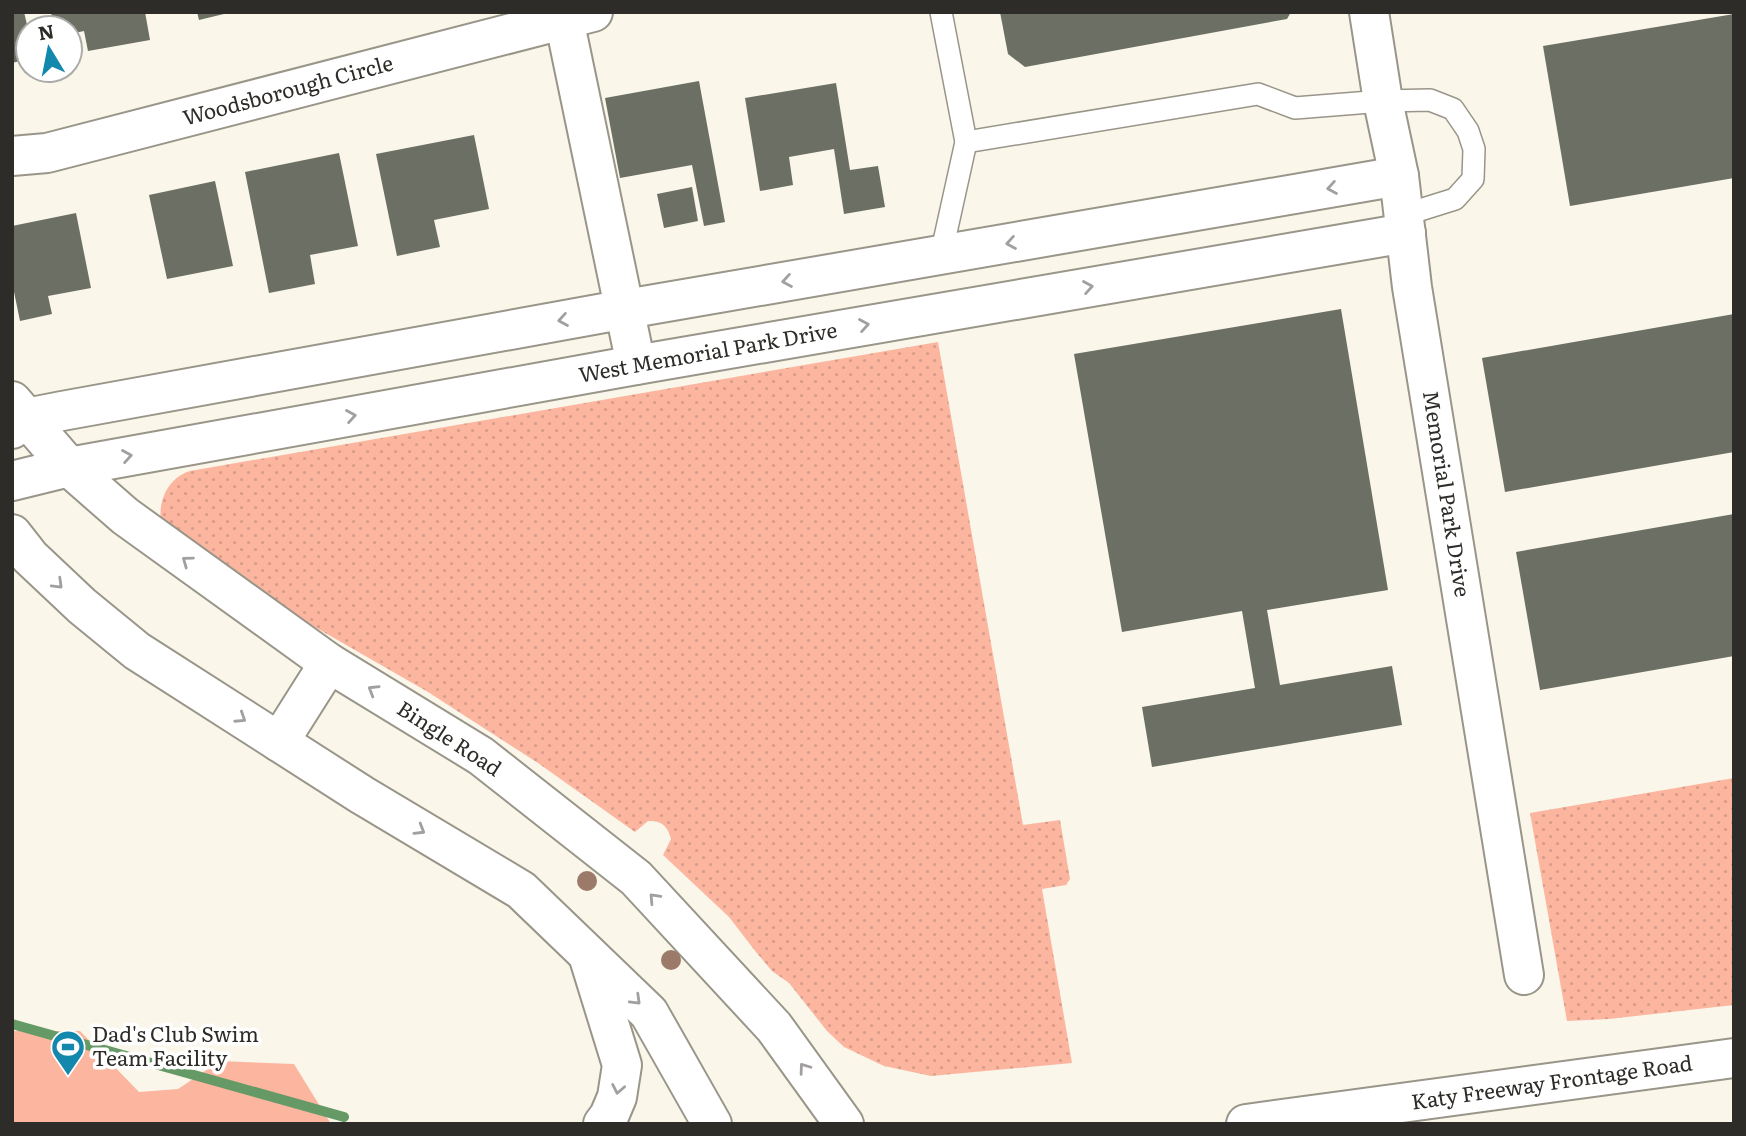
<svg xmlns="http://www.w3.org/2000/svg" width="1746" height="1136" font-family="Literata,serif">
<defs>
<pattern id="grass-dots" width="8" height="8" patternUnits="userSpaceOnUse" patternTransform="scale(1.75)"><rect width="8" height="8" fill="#fcb6a0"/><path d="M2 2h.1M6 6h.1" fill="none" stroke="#d89d8a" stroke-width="1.8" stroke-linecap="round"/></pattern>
</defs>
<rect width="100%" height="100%" fill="#faf6e9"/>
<g fill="url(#grass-dots)">
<path d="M 938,342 L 1023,825 L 1060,820 L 1070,879 L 1066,885 L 1042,889 L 1072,1063 L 931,1076 L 884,1066 L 863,1056 L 844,1047 L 827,1031 L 789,983 L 772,971 L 756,952 L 729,917 L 663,855 L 671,839 C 668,827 662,820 648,821 L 635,832 L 538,763 L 428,692 L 287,611 L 161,521 C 158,500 169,477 190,471 Z"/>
<polygon points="1734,778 1734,1005 1609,1019 1567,1021 1530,813"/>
</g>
<polygon fill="#fcb6a0" points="12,1031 80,1031 139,1092 178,1089 220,1061 294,1064 331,1124 12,1124"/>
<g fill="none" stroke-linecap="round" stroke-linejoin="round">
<polyline stroke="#659a66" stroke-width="10" points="12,1024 344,1117"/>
</g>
<g fill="#6c6f64">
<polygon points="12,12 24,12 28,29 28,59 12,63"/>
<polygon points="51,12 145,12 150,40 88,51 84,31 70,34 70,28 54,28"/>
<polygon points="197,12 228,12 228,13 199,20"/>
<polygon points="1000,12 1291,12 1287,19 1025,67 1008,54"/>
<polygon points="1734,14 1734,178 1570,206 1543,46"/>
<polygon points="699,81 725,222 704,226 692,165 620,178 605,98"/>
<polygon points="836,83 850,170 878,166 885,207 844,214 834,149 789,157 793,185 760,191 745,98"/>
<polygon points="474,135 489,209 434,220 440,247 397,256 376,154"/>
<polygon points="339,153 358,246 310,255 315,284 269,293 245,172"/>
<polygon points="215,181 233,266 167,279 149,195"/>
<polygon points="692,187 698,221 664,228 657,194"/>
<polygon points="76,213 91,288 48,296 52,314 20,321 12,282 12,226"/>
<polygon points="1341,309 1388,590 1267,610 1280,685 1392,666 1402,725 1152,767 1142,707 1255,688 1242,611 1122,632 1074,354"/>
<polygon points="1734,314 1734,452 1505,492 1482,358"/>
<polygon points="1734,514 1734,656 1540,690 1516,552"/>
</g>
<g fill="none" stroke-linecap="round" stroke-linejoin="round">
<g stroke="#999589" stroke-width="24">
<g id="lane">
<polyline points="966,142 1258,94 1295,108 1383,101 1430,100 1453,109 1468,131 1474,149 1473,179 1455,199 1404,215"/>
<polyline points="941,255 966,142 941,12"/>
</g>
</g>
<g stroke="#999589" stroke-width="42">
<g id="street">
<polyline points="1369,12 1383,101 1399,176 1412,287 1524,975"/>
<polyline points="564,19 636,365"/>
<polyline points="12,156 47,153 593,12"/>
<polyline points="12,429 26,418 62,411 626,309 1399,176"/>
<polyline points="12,481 69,467 636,365 1406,233"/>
</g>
</g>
<g stroke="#999589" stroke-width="42">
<polyline id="secondary" points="1246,1124 1734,1058"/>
</g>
<g stroke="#999589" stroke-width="42">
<g id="primary">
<polyline points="12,401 69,467 125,516 329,663 481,756 636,878 774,1027 844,1124"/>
<polyline points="12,534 30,557 82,606 137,651 362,795 521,890 649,1013 712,1124"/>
<polyline points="279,742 329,663"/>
<polyline points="588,955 622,1065 617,1097 609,1116 603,1124"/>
</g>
</g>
<use href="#lane" stroke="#fff" stroke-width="21"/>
<use href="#street" stroke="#fff" stroke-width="38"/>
<use href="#secondary" stroke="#fff" stroke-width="38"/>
<use href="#primary" stroke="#fff" stroke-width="38"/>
</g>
<g fill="#9c7a69">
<circle cx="587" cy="881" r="10"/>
<circle cx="671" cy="960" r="10"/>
</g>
<defs><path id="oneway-chevron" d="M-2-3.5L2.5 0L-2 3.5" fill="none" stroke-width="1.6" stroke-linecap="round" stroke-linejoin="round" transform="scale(1.75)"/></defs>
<g stroke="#a1a09e">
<use href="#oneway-chevron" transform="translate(1332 188) rotate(170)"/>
<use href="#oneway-chevron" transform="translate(1011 243) rotate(170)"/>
<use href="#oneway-chevron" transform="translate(787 281) rotate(170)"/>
<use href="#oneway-chevron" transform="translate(1088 287) rotate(-10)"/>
<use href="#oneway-chevron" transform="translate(563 320) rotate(170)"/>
<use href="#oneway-chevron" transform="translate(864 325) rotate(-10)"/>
<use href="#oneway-chevron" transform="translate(351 416) rotate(-10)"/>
<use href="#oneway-chevron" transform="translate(127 456) rotate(-10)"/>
<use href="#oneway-chevron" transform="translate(187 561) rotate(-144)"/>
<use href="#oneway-chevron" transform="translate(58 584) rotate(44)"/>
<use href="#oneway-chevron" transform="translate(373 690) rotate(-149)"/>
<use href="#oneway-chevron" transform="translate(241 718) rotate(33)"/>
<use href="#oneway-chevron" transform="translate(420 830) rotate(31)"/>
<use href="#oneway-chevron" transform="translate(654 898) rotate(-133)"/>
<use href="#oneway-chevron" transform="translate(636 1000) rotate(44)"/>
<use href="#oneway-chevron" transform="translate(804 1068) rotate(-126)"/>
<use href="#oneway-chevron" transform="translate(618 1089) rotate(101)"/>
</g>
<defs>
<g id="stadium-pin" transform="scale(1.75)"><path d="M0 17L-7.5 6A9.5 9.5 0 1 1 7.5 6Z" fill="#1387ac" stroke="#fff"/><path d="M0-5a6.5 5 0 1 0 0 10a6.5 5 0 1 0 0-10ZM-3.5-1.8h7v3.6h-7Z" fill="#fff"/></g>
</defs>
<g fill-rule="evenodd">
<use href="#stadium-pin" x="68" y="1047"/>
</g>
<g text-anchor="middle" stroke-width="7" stroke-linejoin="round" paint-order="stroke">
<g font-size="21" fill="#2e2c28" stroke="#fff">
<text transform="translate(288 91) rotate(-15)" y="7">Woodsborough Circle</text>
<text transform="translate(708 353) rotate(-10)" y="7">West Memorial Park Drive</text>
<text transform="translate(1446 494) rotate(81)" y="7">Memorial Park Drive</text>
<text transform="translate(449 739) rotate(33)" y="7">Bingle Road</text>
<text transform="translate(1552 1083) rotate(-8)" y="7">Katy Freeway Frontage Road</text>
</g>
<g font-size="21" fill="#2e2c28" stroke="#fff" text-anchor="start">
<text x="92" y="1042">Dad's Club Swim<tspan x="92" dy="24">Team Facility</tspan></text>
</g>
</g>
<rect width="1746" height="1136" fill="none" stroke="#2e2c28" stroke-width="28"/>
<g transform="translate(49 49) rotate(350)"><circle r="33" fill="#ffffff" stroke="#ababa9" stroke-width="2"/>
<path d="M0-5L12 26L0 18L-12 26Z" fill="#1387ac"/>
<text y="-10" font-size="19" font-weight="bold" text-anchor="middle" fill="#2e2c28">N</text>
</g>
</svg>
